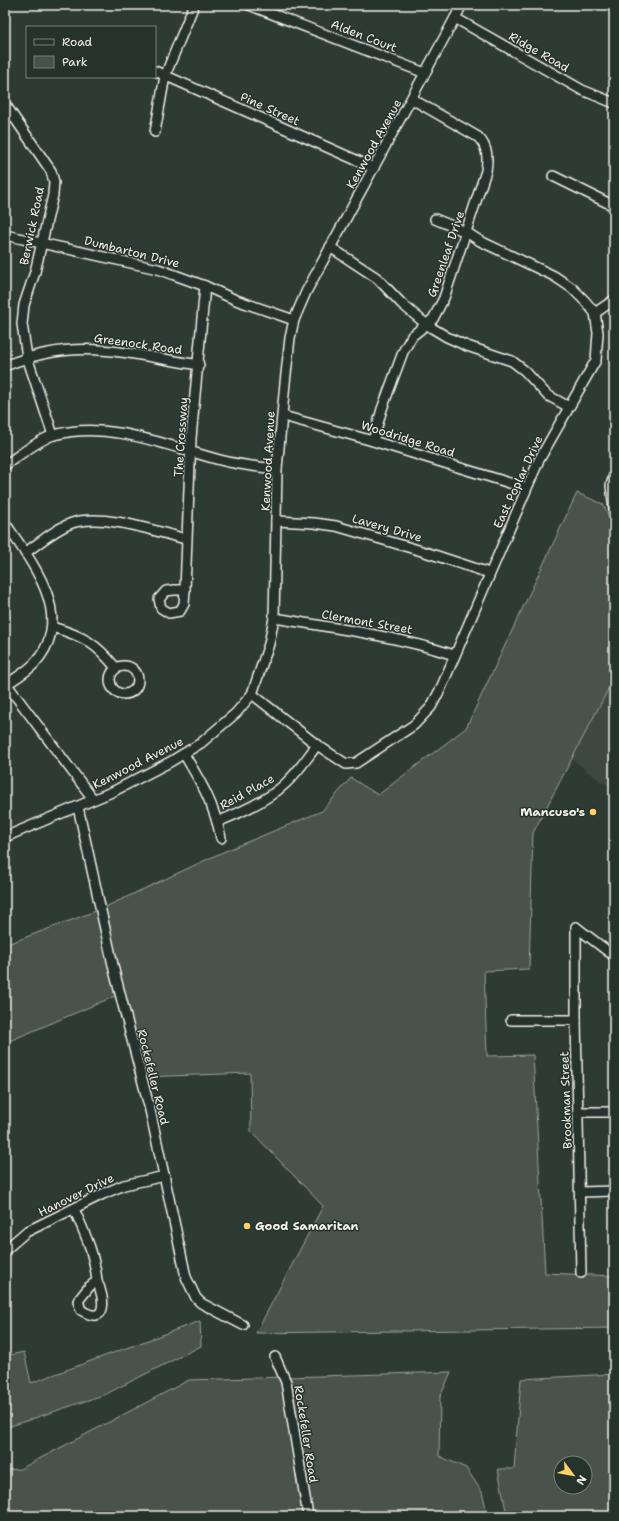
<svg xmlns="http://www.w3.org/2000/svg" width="619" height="1521" font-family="'Shantell Sans',sans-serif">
<rect width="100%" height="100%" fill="#2e3b34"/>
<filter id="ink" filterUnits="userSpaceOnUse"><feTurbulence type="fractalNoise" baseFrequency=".025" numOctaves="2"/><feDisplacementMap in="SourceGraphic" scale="8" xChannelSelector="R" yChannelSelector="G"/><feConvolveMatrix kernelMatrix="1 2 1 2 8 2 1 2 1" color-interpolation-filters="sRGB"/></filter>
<g filter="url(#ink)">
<polygon fill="#3c4841" points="614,678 614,790 592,775 571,758"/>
<g fill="#48524c" stroke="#9ea29a" fill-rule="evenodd">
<polygon points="577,493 603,504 614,527 614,678 533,833 529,969 484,971 487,1056 533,1055 545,1273 614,1276 614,1328 256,1333 323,1206 251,1131 250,1073 142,1077 120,994 7,1042 5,1049 5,945 101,909 223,852 322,811 351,778 378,795 466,728"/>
<polygon points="200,1321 201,1346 106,1394 5,1428 5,1356 24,1352 31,1383"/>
<polygon points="451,1372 440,1397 439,1456 466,1468 482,1492 488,1516 5,1516 5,1470 20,1469 189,1380"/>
<path d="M 614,1374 L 614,1516 L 507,1516 L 498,1469 L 514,1469 L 521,1379 ZM 561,1463 L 585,1463 L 585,1487 L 561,1487 Z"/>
</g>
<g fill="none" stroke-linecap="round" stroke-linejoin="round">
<g stroke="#f4f1e8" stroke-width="12">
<g id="minor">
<polyline points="249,5 425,73"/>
<polyline points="455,18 582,90 614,103"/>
<polyline points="155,71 374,168"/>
<polyline points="5,104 51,171 54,182 53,195 35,272 24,305 22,324 27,357 53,435"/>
<polyline points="155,132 165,76 194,5"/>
<polyline points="553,176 614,206"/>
<polyline points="5,235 158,269 205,286 236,300 294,320"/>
<polyline points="330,247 377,278 402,304 427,325 447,337 467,346 512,361 525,371 547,395 569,407"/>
<polyline points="595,313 614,300"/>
<path d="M 5,366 C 77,336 126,354 199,365"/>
<polyline points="283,416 373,441 526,488"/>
<path d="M 373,441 L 382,409 L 403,352 L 412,336 L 433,319 L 444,298 L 486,171 C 488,158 488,147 478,137 L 412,99"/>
<path d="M 5,465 C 17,457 41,438 54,435 C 109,420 167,446 220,460 C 238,465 258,467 277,469"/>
<polyline points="614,476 611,485 614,509"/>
<polyline points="276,521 314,523 336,526 425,552 489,573"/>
<path d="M 5,523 C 33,564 77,618 34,664 C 26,672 16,678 7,684"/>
<path d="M 25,553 C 39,543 55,529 72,523 C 103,513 154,531 186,539"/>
<polygon points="174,590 185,590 184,604 180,611 169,613 161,608 159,599 166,591"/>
<polyline points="185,590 191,438 205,286"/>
<path d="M 274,618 C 335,628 396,636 454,655"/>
<path d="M 52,627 C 83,636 96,643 116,668"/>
<circle cx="124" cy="680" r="14"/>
<polyline points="5,682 93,799"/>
<polyline points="252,694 317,745 346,764 356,763 414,725 431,707 441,688 539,460 596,360 598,333 595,313 585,301 572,288 554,276 480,241 466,232 435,219"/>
<path d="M 184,754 C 202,784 214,804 221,838"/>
<polyline points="78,807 115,974 150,1110 186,1277 196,1298 201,1303 243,1325"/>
<path d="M 217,822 C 240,813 267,801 285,784 C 298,772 307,758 317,745"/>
<polyline points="5,837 114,791 170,762 201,743 236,713 252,694 269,644 274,618 277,469 285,383 290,338 294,320 306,292 462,5"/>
<polyline points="576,927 576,1020 581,1273"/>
<polyline points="576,927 614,956"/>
<polyline points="511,1020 576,1020"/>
<polyline points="578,1112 614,1112"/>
<polyline points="581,1192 614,1191"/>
<path d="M 74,1209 C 86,1236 94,1252 97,1281"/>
<polyline points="5,1250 26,1232 103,1194 124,1185 165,1176"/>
<path d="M 97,1281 C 105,1298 108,1327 81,1310 L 78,1301 L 89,1287 Z"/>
<polyline points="275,1357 286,1382 308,1516"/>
</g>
</g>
<use href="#minor" stroke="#26332d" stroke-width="9"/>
</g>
</g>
<g fill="#ffd166" stroke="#26332d" stroke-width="1.5">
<circle cx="593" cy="812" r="4"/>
<circle cx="247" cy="1226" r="4"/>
</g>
<g text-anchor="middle" stroke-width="3" stroke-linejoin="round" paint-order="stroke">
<g font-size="12" fill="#f4f1e8" stroke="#26332d">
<text transform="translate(364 36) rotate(21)" y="4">Alden Court</text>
<text transform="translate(539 52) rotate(30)" y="4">Ridge Road</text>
<text transform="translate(270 109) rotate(24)" y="4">Pine Street</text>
<text transform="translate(374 144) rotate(-61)" y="4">Kenwood Avenue</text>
<text transform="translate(32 226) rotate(-78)" y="4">Berwick Road</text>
<text transform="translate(132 252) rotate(14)" y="4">Dumbarton Drive</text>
<text transform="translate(446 254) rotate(-71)" y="4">Greenleaf Drive</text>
<text transform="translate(138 344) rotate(8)" y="4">Greenock Road</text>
<text transform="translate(181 437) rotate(-86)" y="4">The Crossway</text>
<text transform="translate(408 439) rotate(17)" y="4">Woodridge Road</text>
<text transform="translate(268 461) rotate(-87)" y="4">Kenwood Avenue</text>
<text transform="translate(518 482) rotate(-65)" y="4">East Poplar Drive</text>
<text transform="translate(387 528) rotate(16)" y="4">Lavery Drive</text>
<text transform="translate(367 622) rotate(10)" y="4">Clermont Street</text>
<text transform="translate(138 763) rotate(-27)" y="4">Kenwood Avenue</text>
<text transform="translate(247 792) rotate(-29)" y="4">Reid Place</text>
<text transform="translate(153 1077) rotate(76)" y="4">Rockefeller Road</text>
<text transform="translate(566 1100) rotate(-92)" y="4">Brookman Street</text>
<text transform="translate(76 1195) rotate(-26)" y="4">Hanover Drive</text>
<text transform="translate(306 1434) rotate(81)" y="4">Rockefeller Road</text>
</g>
<g font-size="12" font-weight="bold" fill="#f4f1e8" stroke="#26332d" text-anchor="end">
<text x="585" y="816">Mancuso's</text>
<text x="255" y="1230" text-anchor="start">Good Samaritan</text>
</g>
</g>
<rect width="619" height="1521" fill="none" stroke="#26332d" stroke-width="20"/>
<rect x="10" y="10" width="599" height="1501" fill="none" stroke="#f4f1e8" stroke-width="1.5" filter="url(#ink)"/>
<rect x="26" y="26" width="130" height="52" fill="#26332d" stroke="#787f78"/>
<rect x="34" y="39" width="20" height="6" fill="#26332d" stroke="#787f78"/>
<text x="62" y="46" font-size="12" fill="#f4f1e8">Road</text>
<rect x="34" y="56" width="20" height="12" fill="#48524c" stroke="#787f78"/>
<text x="62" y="66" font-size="12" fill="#f4f1e8">Park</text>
<g transform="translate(573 1475) rotate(122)"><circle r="19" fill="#26332d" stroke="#787f78"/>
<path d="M0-3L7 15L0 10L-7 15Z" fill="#ffd166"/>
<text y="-6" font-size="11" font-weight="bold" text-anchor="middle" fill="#f4f1e8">N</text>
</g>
</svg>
